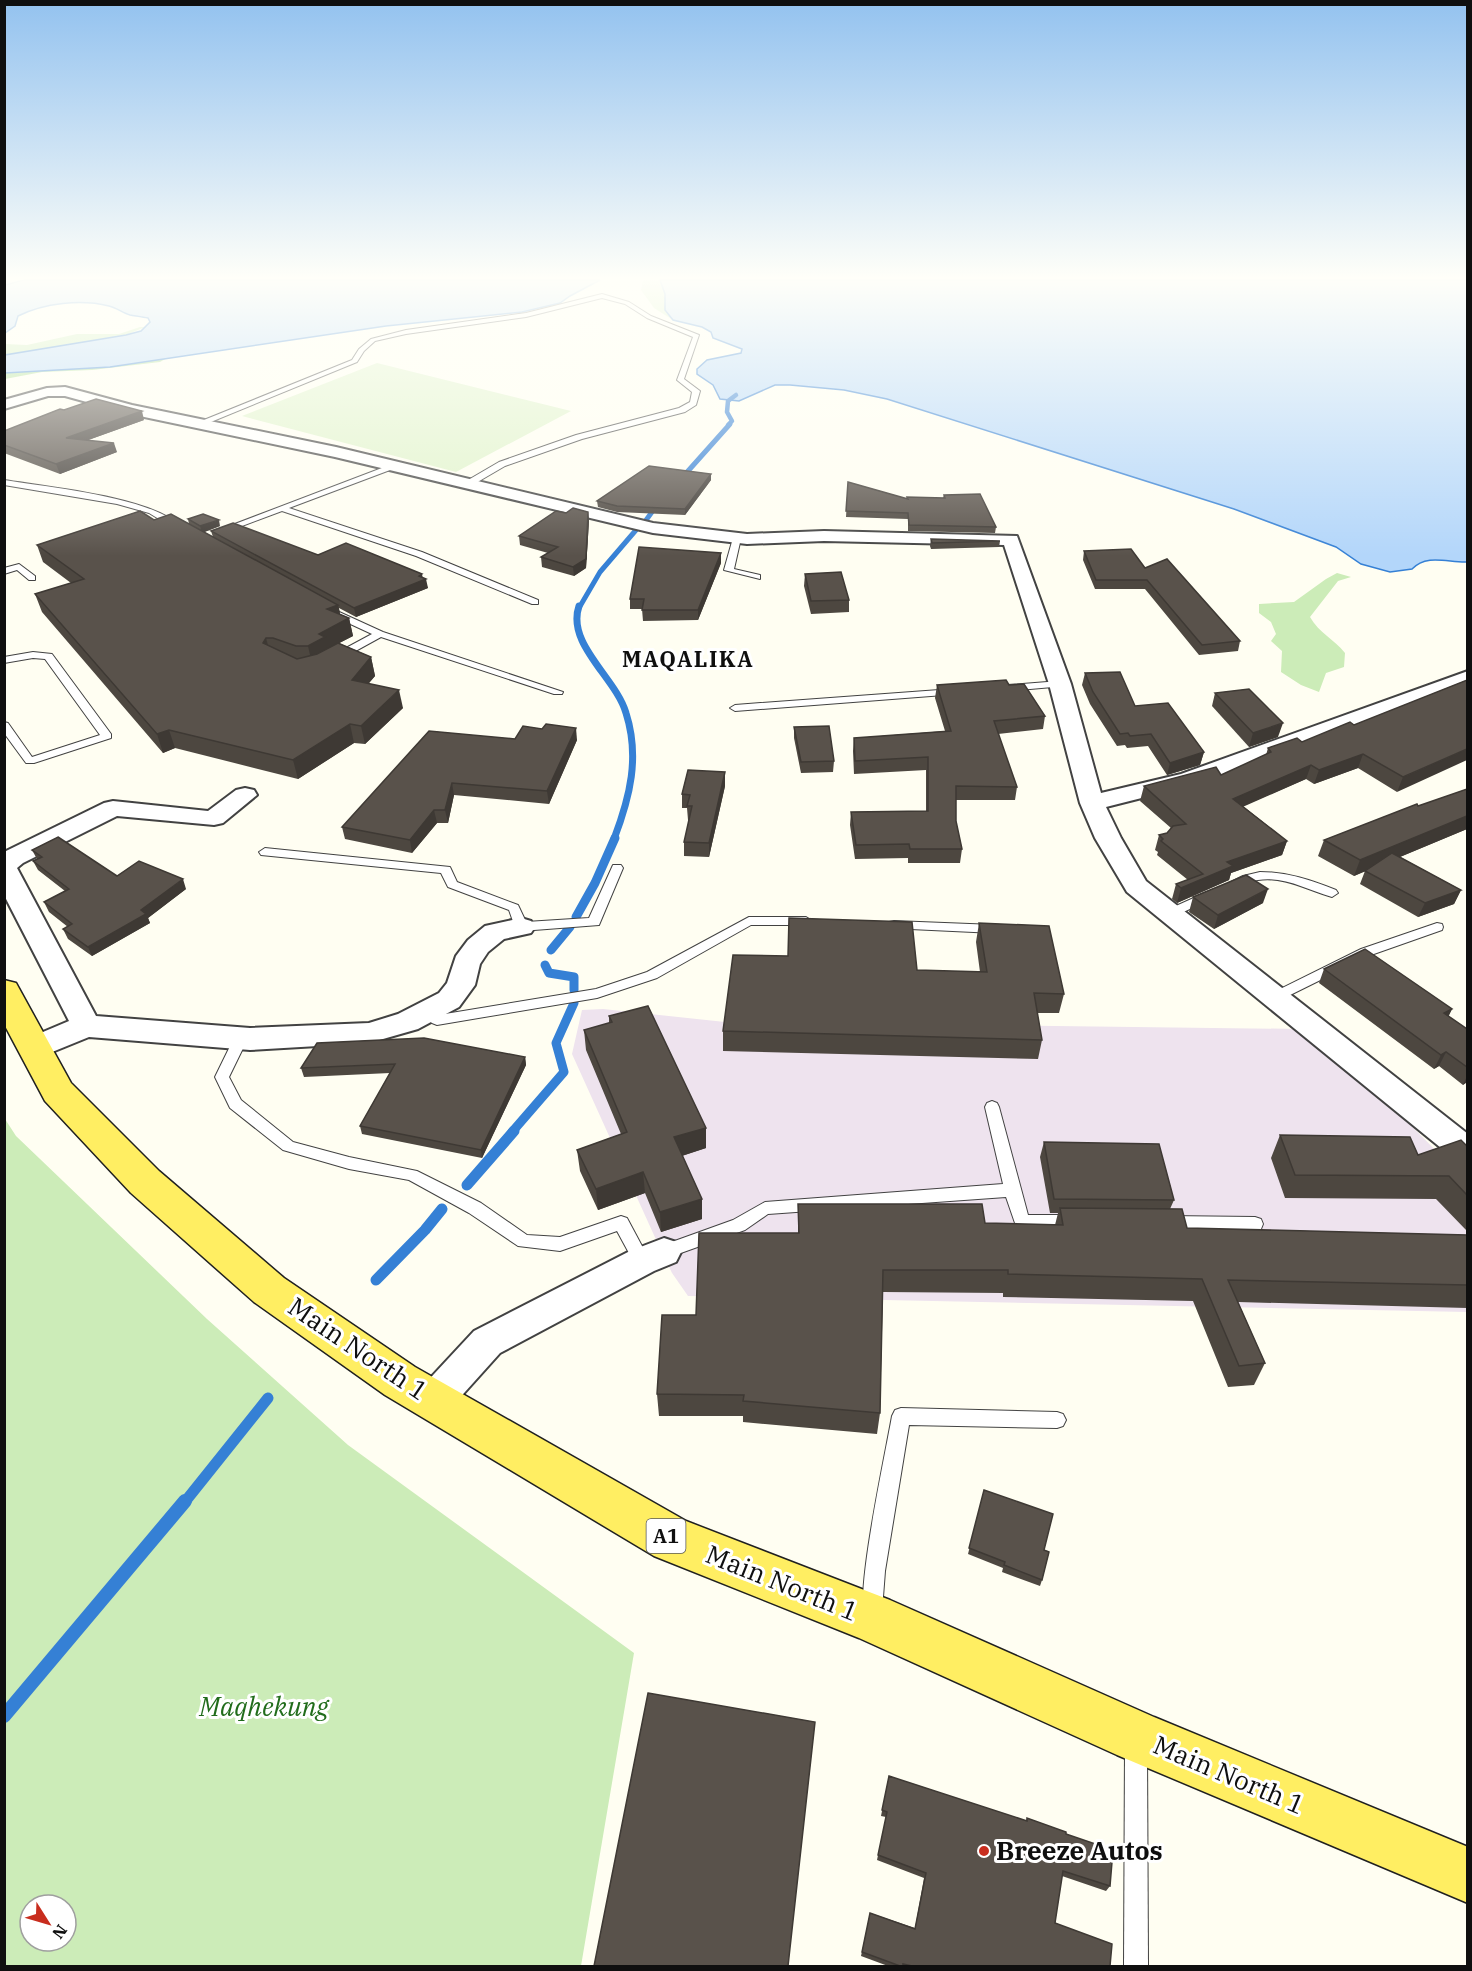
<svg xmlns="http://www.w3.org/2000/svg" width="1472" height="1971" font-family="'IBM Plex Serif',serif">
<rect width="100%" height="100%" fill="#fffef2"/>
<polygon fill="#eee3ee" points="603,1009 725,1022 1301,1029 1384,1098 1448,1163 1467,1177 1467,1312 688,1296 672,1273 658,1244 572,1054 582,1010"/>
<g fill="#ccecb8" fill-rule="evenodd">
<polygon points="643,280 660,280 665,294 665,310 673,320 654,308 641,290"/>
<polygon points="140,327 145,327 126,335 5,355 5,344 27,345 77,334 119,334"/>
<path d="M 1337,573 L 1351,577 L 1338,581 L 1310,617 C 1319,633 1334,639 1345,653 L 1344,667 L 1326,673 L 1319,692 L 1301,685 L 1281,672 L 1282,651 L 1271,641 L 1276,634 L 1271,622 L 1259,613 L 1259,604 L 1294,602 L 1326,579 Z"/>
<path d="M 5,1119 L 16,1136 L 207,1319 L 348,1445 L 634,1653 L 581,1966 L 5,1966 ZM 30,1905 L 66,1905 L 66,1941 L 30,1941 Z"/>
</g>
<polygon fill="#adde96" points="167,358 160,362 92,370 42,372 5,379 5,373 19,369"/>
<polygon fill="#e0f3cb" points="377,363 571,411 456,472 242,416"/>
<g fill="#b3d6fa" stroke="#3580d5" stroke-width="1.5">
<path d="M 24,280 L 600,280 L 570,296 L 560,303 L 522,312 L 386,326 L 110,367 L 5,373 L 5,355 L 126,335 L 141,331 L 150,322 L 148,318 C 143,317 136,316 130,315 C 123,313 117,308 109,306 C 81,299 44,303 18,316 L 15,326 L 5,333 L 5,285 Z"/>
<path d="M 660,280 L 1467,280 L 1467,562 C 1449,563 1427,553 1412,569 L 1390,572 L 1361,564 L 1336,547 L 1234,509 L 887,399 L 844,390 L 790,385 L 775,385 L 739,401 L 720,399 L 713,385 L 697,374 L 697,369 L 707,360 L 741,353 L 742,349 L 713,338 L 711,332 L 702,327 L 673,320 L 665,310 L 665,294 Z"/>
</g>
<g fill="none" stroke-linecap="round" stroke-linejoin="round">
<polyline stroke="#3580d5" stroke-width="4.5" points="728,425 732,421 727,412 728,401 736,395"/>
<g stroke="#3580d5" stroke-width="5">
<polyline points="680,480 730,424"/>
<polyline points="644,523 657,505"/>
<polyline points="579,608 600,572 636,530"/>
</g>
<path stroke="#3580d5" stroke-width="7" d="M 579,606 C 566,644 616,678 626,713 C 640,757 630,797 614,839"/>
<g stroke="#3580d5" stroke-width="9">
<polyline points="576,917 595,883 615,838"/>
<polyline points="551,950 570,927"/>
<polyline points="545,965 549,973 574,977 574,990"/>
<polyline points="512,1132 564,1072 556,1043 574,1003"/>
</g>
<g stroke="#3580d5" stroke-width="11">
<polyline points="467,1185 514,1131"/>
<polyline points="376,1280 425,1230 442,1209"/>
<polyline points="184,1503 268,1398"/>
</g>
<polyline stroke="#3580d5" stroke-width="14" points="4,1716 185,1501"/>
<g stroke="#424242" stroke-width="2">
<g id="lane">
<polygon points="602,294 629,302 651,316 699,335 684,379 700,391 696,405 685,412 582,439 505,466 469,487 463,487 463,483 499,462 576,435 679,408 690,402 692,392 677,380 693,337 647,318 625,304 602,298 526,317 406,334 375,341 364,351 357,362 201,426 194,424 352,360 359,349 371,339 406,330 526,313"/>
<polygon points="395,463 398,463 398,467 289,508 422,552 538,600 538,604 532,604 416,556 282,511 226,532 219,530"/>
<path d="M 4,480 C 48,487 149,497 179,525 L 172,527 L 149,513 L 117,504 L 4,485 Z"/>
<polygon points="737,535 741,538 734,569 760,575 760,579 724,570 733,538"/>
<polygon points="19,564 35,576 35,580 29,580 17,570 4,574 4,568"/>
<polygon points="331,611 337,611 383,632 563,692 562,694 554,694 381,637 341,659 333,659 333,655 372,634 331,615"/>
<polygon points="33,652 52,654 111,734 111,738 34,763 26,763 4,733 4,722 8,723 32,757 100,735 45,659 33,658 4,663 4,657"/>
<polygon points="1060,681 1065,684 1064,686 1008,691 1003,688 1008,685"/>
<polygon points="953,689 958,692 957,694 735,711 730,708 735,705"/>
<polygon points="265,848 450,867 457,882 518,905 526,922 589,918 613,865 621,865 623,868 599,925 521,931 515,927 509,910 448,887 441,873 261,855 259,852"/>
<path d="M 1260,872 C 1287,872 1311,880 1336,890 L 1338,893 L 1332,897 C 1307,890 1285,876 1258,880 C 1250,881 1243,885 1235,887 L 1229,883 L 1243,876 Z"/>
<polygon points="1207,892 1211,893 1213,896 1211,899 1175,916 1167,916 1165,913 1167,910"/>
<polygon points="749,917 806,917 812,921 806,925 751,925 657,978 597,998 437,1025 432,1023 419,1012 426,1007 439,1015 596,989 647,972"/>
<polygon points="894,921 995,925 1001,929 995,933 889,928 888,925 889,922"/>
<polygon points="1437,923 1442,924 1443,927 1442,930 1371,955 1278,1001 1268,1001 1266,998 1268,995 1361,949"/>
<polygon points="241,1033 246,1034 248,1038 229,1077 241,1100 293,1142 349,1157 417,1171 481,1203 527,1235 560,1237 621,1216 627,1218 650,1261 648,1266 642,1268 636,1266 617,1231 560,1251 518,1246 469,1213 409,1180 349,1169 283,1150 230,1108 215,1077 236,1034"/>
<polygon points="992,1101 997,1103 999,1107 1028,1215 1073,1215 1079,1217 1081,1222 1079,1227 1073,1229 1016,1226 1006,1197 768,1214 745,1230 664,1259 658,1257 656,1252 658,1247 733,1220 765,1202 1003,1184 985,1107 987,1103"/>
<polygon points="1167,1216 1255,1217 1261,1219 1263,1224 1261,1229 1255,1231 1167,1230 1161,1228 1159,1223 1161,1218"/>
<path d="M 901,1408 L 1057,1412 L 1063,1414 L 1066,1420 L 1063,1426 L 1057,1428 L 909,1425 L 885,1571 L 882,1610 L 879,1617 L 872,1620 L 865,1617 C 855,1593 886,1451 892,1416 L 895,1410 Z"/>
<polygon points="1136,1736 1144,1739 1147,1747 1148,1966 1124,1966 1125,1747 1128,1739"/>
</g>
</g>
<g stroke="#424242" stroke-width="4">
<g id="street">
<polygon points="65,387 132,405 336,447 653,523 747,534 824,531 1017,536 1071,684 1101,793 1181,774 1468,671 1468,685 1197,784 1106,807 1121,838 1146,881 1468,1134 1468,1164 1457,1161 1127,892 1095,838 1080,803 1049,684 1004,545 824,541 747,544 653,533 335,457 130,414 65,396 48,396 4,409 4,400 47,388"/>
<polygon points="245,788 254,790 257,795 223,823 214,825 117,816 23,863 17,868 96,1016 250,1028 369,1023 398,1014 439,993 447,983 456,956 468,940 485,926 521,918 531,921 535,927 531,933 504,939 488,952 480,964 475,985 459,1007 418,1029 369,1043 250,1050 89,1037 35,1059 24,1056 20,1048 24,1040 69,1021 4,895 4,852 104,803 113,801 208,811 236,790"/>
<polygon points="664,1238 676,1242 681,1252 676,1262 654,1271 500,1353 447,1412 434,1417 421,1412 415,1400 421,1388 474,1331 630,1251"/>
</g>
</g>
<g stroke="#202020" stroke-width="3">
<polygon id="primary" points="4,980 16,983 71,1083 159,1171 284,1278 415,1367 686,1521 890,1600 1154,1717 1468,1847 1468,1903 1117,1755 859,1638 654,1556 385,1395 254,1302 131,1193 45,1101 4,1024"/>
</g>
<use href="#lane" fill="#fff" fill-rule="evenodd"/>
<use href="#street" fill="#fff" fill-rule="evenodd"/>
<use href="#primary" fill="#ffee62" fill-rule="evenodd"/>
</g>
<g fill="#4d4740">
<polygon points="64,410 144,420 88,440 117,452 60,474 4,453 4,431"/>
<polygon points="711,474 711,480 685,515 617,512 598,507 597,501"/>
<polygon points="848,482 908,499 943,498 944,495 996,527 995,533 908,531 908,519 846,517"/>
<polygon points="588,512 589,521 586,568 574,576 542,567 541,557 548,553 520,545 519,536 566,513"/>
<polygon points="188,519 220,526 204,532 213,537 211,531 423,578 428,588 356,617 339,608 340,614 349,618 353,636 339,643 371,657 375,676 369,683 403,708 365,744 354,743 298,779 175,748 163,753 42,612 35,594 71,583 43,562 37,545 154,520 189,524"/>
<polygon points="931,539 1000,541 999,547 931,549 930,546"/>
<polygon points="1084,551 1145,568 1240,641 1238,651 1199,655 1145,589 1095,589 1083,560"/>
<polygon points="721,563 698,620 643,621 642,609 630,609 630,599"/>
<polygon points="805,574 849,600 849,612 811,614 804,586"/>
<polygon points="1085,673 1135,706 1204,752 1200,765 1167,775 1148,746 1127,748 1125,745 1117,746 1090,704 1082,685"/>
<polygon points="1467,680 1397,792 1358,768 1314,784 1306,779 1243,806 1287,841 1282,855 1231,873 1229,880 1177,903 1172,899 1176,884 1188,880 1157,855 1158,852 1155,850 1159,835 1167,833 1171,828 1140,801 1144,786 1221,775 1266,755 1268,748 1302,742 1354,725"/>
<polygon points="937,685 1009,685 1045,716 1043,729 998,734 1017,787 1015,800 956,800 956,821 962,849 960,863 908,863 908,858 855,859 850,825 851,812 926,811 926,770 854,774 853,751 854,738 945,731 935,698"/>
<polygon points="1215,693 1278,737 1249,747 1212,706"/>
<polygon points="794,727 834,761 833,772 801,773 794,738"/>
<polygon points="542,729 577,740 549,804 454,795 448,823 437,823 412,853 345,839 342,827 515,739"/>
<polygon points="725,786 709,857 684,856 684,842 689,820 688,820 687,808 682,808 682,794"/>
<polygon points="1467,789 1467,829 1400,857 1461,890 1454,904 1418,917 1360,884 1365,871 1354,876 1318,856 1324,840"/>
<polygon points="32,850 117,876 186,889 148,918 150,923 92,956 68,939 63,929 68,927 49,912 44,902 65,891 38,870 33,861 37,859"/>
<polygon points="1193,897 1263,903 1214,929 1189,912"/>
<polygon points="979,923 1064,994 1059,1013 1037,1013 1042,1040 1038,1059 723,1051 723,1031 917,970 980,972 976,942"/>
<polygon points="1324,969 1452,1009 1448,1016 1467,1029 1467,1082 1463,1085 1439,1066 1434,1069 1319,983"/>
<polygon points="609,1016 706,1128 706,1148 682,1156 702,1199 702,1219 661,1232 645,1193 598,1210 580,1171 577,1150 621,1134 586,1050 584,1030 609,1023"/>
<polygon points="525,1057 526,1065 482,1158 362,1134 360,1126 390,1073 304,1077 301,1068"/>
<polygon points="1280,1135 1418,1155 1467,1146 1467,1231 1436,1199 1285,1198 1271,1158"/>
<polygon points="1044,1142 1174,1200 1170,1209 1187,1228 1467,1235 1467,1308 1238,1302 1265,1363 1254,1385 1228,1387 1193,1301 1003,1297 1003,1293 883,1292 880,1413 877,1434 743,1422 743,1416 659,1416 657,1394 696,1315 798,1233 798,1204 985,1223 1055,1225 1058,1213 1050,1213 1040,1157"/>
<polygon points="984,1490 1044,1550 1042,1580 1040,1586 1002,1572 1003,1568 968,1554"/>
<polygon points="889,1776 1026,1821 1027,1818 1066,1834 1110,1886 1106,1891 1062,1876 1055,1923 1110,1966 888,1966 861,1956 870,1913 915,1928 924,1878 877,1860 886,1817 881,1816"/>
</g>
<g fill="#3e3934">
<polygon points="142,411 144,420 69,447 66,438"/>
<polygon points="114,443 117,452 60,474 56,464"/>
<polygon points="711,474 711,480 685,515 685,509"/>
<polygon points="588,512 589,521 586,568 574,576 573,567"/>
<polygon points="219,520 220,526 202,533 200,526"/>
<polygon points="721,553 721,563 698,620 698,610"/>
<polygon points="422,574 423,580 426,579 428,588 356,617 354,608"/>
<polygon points="338,605 342,622 349,618 353,636 328,649 312,664 308,646 319,634 327,609"/>
<polygon points="266,638 271,656 263,643"/>
<polygon points="371,657 375,676 356,698 352,680"/>
<polygon points="399,690 403,708 365,744 361,726"/>
<polygon points="1283,723 1278,737 1249,747 1253,733"/>
<polygon points="350,724 354,743 298,779 293,760"/>
<polygon points="576,728 577,740 549,804 547,791"/>
<polygon points="169,730 175,748 163,753 157,734"/>
<polygon points="1467,749 1467,760 1397,792 1403,777"/>
<polygon points="1204,752 1200,765 1167,775 1170,763"/>
<polygon points="1363,754 1358,768 1314,784 1319,770"/>
<polygon points="1311,765 1306,779 1229,813 1233,799"/>
<polygon points="725,772 725,786 709,857 709,843"/>
<polygon points="452,783 454,795 448,823 445,810"/>
<polygon points="434,810 437,823 412,853 410,840"/>
<polygon points="1467,816 1467,829 1354,876 1360,860"/>
<polygon points="1287,841 1282,855 1231,873 1229,880 1177,903 1181,888 1227,862"/>
<polygon points="183,879 186,889 148,918 150,923 92,956 88,947 141,910"/>
<polygon points="1268,889 1263,903 1214,929 1218,915"/>
<polygon points="1461,890 1454,904 1418,917 1425,903"/>
<polygon points="1452,1009 1445,1024 1444,1013"/>
<polygon points="1446,1052 1439,1066 1434,1069 1441,1055"/>
<polygon points="525,1057 526,1065 482,1158 481,1150"/>
<polygon points="1467,1076 1467,1082 1463,1085"/>
<polygon points="706,1128 706,1148 675,1158 674,1137"/>
<polygon points="643,1172 645,1193 598,1210 596,1189"/>
<polygon points="702,1199 702,1219 661,1232 660,1212"/>
</g>
<g fill="#59524b" stroke="#3e3934" stroke-width="1.5">
<polygon points="96,399 142,411 66,438 114,443 56,464 4,445 4,431 60,409 64,410"/>
<polygon points="649,466 711,474 685,509 617,506 597,501"/>
<polygon points="848,482 908,499 907,497 945,498 944,495 980,494 996,527 909,525 908,513 846,511"/>
<polygon points="573,508 588,512 586,559 573,567 541,557 558,547 519,536 556,511 566,513"/>
<polygon points="140,511 154,520 171,514 338,605 327,609 349,618 319,634 325,637 308,646 296,646 273,638 266,638 263,643 297,659 317,654 338,643 371,657 352,680 399,690 361,726 350,724 293,760 169,730 157,734 35,594 84,579 37,545"/>
<polygon points="203,514 219,520 200,526 188,519"/>
<polygon points="233,523 318,555 346,543 422,574 419,576 426,579 354,608 211,531"/>
<polygon points="931,539 1000,541 932,543"/>
<polygon points="639,547 721,553 698,610 642,610 644,599 630,599"/>
<polygon points="1131,549 1145,568 1167,559 1240,641 1202,645 1147,580 1096,580 1084,551"/>
<polygon points="841,572 849,600 811,601 805,574"/>
<polygon points="1120,672 1135,706 1168,703 1204,752 1170,763 1151,734 1130,736 1128,733 1120,734 1093,692 1085,673"/>
<polygon points="1006,680 1009,685 1024,684 1045,716 994,721 1017,787 956,786 956,821 962,849 910,849 909,844 856,845 851,812 928,811 928,757 855,761 854,738 951,731 937,685"/>
<polygon points="1467,680 1467,749 1403,777 1363,754 1319,770 1311,765 1233,799 1287,841 1227,862 1233,866 1181,888 1176,884 1203,874 1161,841 1163,839 1159,835 1167,833 1173,826 1186,824 1144,786 1216,767 1221,775 1271,752 1268,748 1297,738 1302,742 1350,722 1354,725"/>
<polygon points="1249,689 1283,723 1253,733 1215,693"/>
<polygon points="546,724 576,728 547,791 452,783 445,810 434,810 410,840 342,827 429,731 515,739 523,726 542,729"/>
<polygon points="829,726 834,761 801,762 794,727"/>
<polygon points="688,770 725,772 709,843 684,842 692,806 687,806 690,795 682,794"/>
<polygon points="1467,789 1467,816 1360,860 1324,840 1417,804 1418,806"/>
<polygon points="58,837 117,876 139,861 183,879 141,910 146,914 88,947 63,929 72,924 44,902 69,889 33,861 42,857 32,850"/>
<polygon points="1392,853 1461,890 1425,903 1365,871"/>
<polygon points="1246,875 1268,889 1218,915 1193,897"/>
<polygon points="789,918 912,922 917,970 987,972 979,923 1049,926 1064,994 1034,993 1042,1040 723,1031 733,955 788,956"/>
<polygon points="1365,949 1452,1009 1444,1013 1467,1029 1467,1067 1446,1052 1441,1055 1324,969"/>
<polygon points="648,1006 706,1128 674,1137 702,1199 660,1212 643,1172 596,1189 577,1150 627,1132 584,1030 612,1022 609,1016"/>
<polygon points="424,1038 525,1057 481,1150 360,1126 395,1064 301,1068 317,1043"/>
<polygon points="1280,1135 1410,1137 1418,1155 1461,1140 1467,1146 1467,1195 1449,1176 1295,1175"/>
<polygon points="1044,1142 1159,1144 1174,1200 1054,1199"/>
<polygon points="798,1204 982,1204 985,1223 1063,1225 1060,1208 1182,1209 1187,1228 1467,1235 1467,1285 1228,1280 1265,1363 1239,1366 1202,1279 1008,1274 1008,1270 883,1270 880,1413 743,1401 744,1395 657,1394 662,1315 696,1315 699,1233 799,1233"/>
<polygon points="984,1490 1053,1514 1044,1550 1049,1552 1042,1580 1004,1565 1005,1562 969,1548"/>
<polygon points="648,1693 815,1722 788,1966 594,1966"/>
<polygon points="889,1776 1027,1821 1027,1818 1066,1832 1066,1834 1113,1850 1110,1886 1063,1871 1055,1923 1112,1944 1110,1966 912,1966 903,1964 903,1966 900,1966 862,1952 870,1913 915,1929 926,1873 878,1855 887,1812 882,1810"/>
</g>
<linearGradient id="sky" x2="0" y2="1"><stop stop-color="#93c2ef"/><stop offset="0.5" stop-color="#fffff9"/><stop offset="1" stop-color="#fffff9" stop-opacity="0"/></linearGradient>
<rect width="1472" height="556" fill="url(#sky)"/>
<circle fill="#c82d1e" stroke="#fff" stroke-width="2" cx="984" cy="1851" r="6"/>
<g text-anchor="middle" stroke-width="6" stroke-linejoin="round" paint-order="stroke">
<rect fill="#fff" stroke="#575757" stroke-width="1.5" x="646.5" y="1519" width="39" height="34" rx="4.5"/>
<g font-size="20" font-weight="bold" fill="#0f0f0f">
<text x="666" y="1543">A1</text>
</g>
<g font-size="22" font-weight="bold" letter-spacing="1.5" fill="#0f0f0f" stroke="#fff">
<text x="688" y="667">MAQALIKA</text>
</g>
<g font-size="26" fill="#0f0f0f" stroke="#fff">
<text transform="translate(358 1349) rotate(34)" y="9">Main North 1</text>
<text transform="translate(782 1583) rotate(22)" y="9">Main North 1</text>
<text transform="translate(1229 1775) rotate(23)" y="9">Main North 1</text>
</g>
<g font-size="26" font-style="italic" fill="#216c1b" stroke="#fff">
<text x="264" y="1716">Maqhekung</text>
</g>
<g font-size="26" font-weight="bold" fill="#0f0f0f" stroke="#fff" text-anchor="start">
<text x="996" y="1860">Breeze Autos</text>
</g>
</g>
<rect width="1472" height="1971" fill="none" stroke="#0f0f0f" stroke-width="12"/>
<g transform="translate(48 1923) rotate(127)"><circle r="28" fill="#ffffff" stroke="#9f9f9f" stroke-width="1.5"/>
<path d="M0-4.5L10 22L0 15L-10 22Z" fill="#c82d1e"/>
<text y="-9" font-size="16" font-weight="bold" text-anchor="middle" fill="#0f0f0f">N</text>
</g>
</svg>
